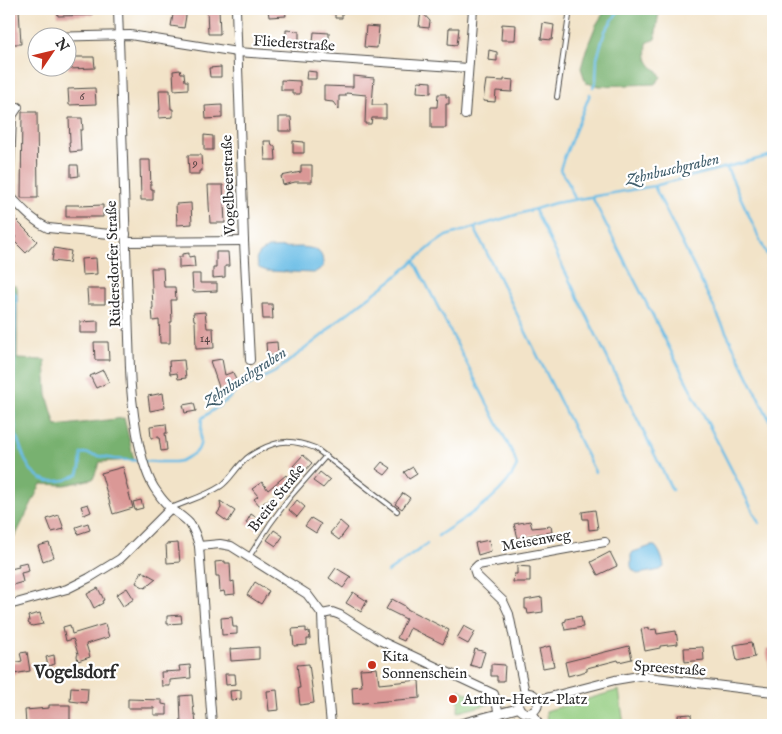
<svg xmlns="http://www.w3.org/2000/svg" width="782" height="734" font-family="'IM FELL English',serif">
<rect width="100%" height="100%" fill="#fff"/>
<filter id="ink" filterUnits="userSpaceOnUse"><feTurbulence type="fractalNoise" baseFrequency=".02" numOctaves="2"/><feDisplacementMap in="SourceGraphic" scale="10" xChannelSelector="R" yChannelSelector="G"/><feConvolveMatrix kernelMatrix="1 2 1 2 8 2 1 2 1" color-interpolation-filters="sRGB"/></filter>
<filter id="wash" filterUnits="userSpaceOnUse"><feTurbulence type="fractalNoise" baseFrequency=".0096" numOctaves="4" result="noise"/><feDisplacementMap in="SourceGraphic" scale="20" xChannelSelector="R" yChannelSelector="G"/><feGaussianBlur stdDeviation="1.12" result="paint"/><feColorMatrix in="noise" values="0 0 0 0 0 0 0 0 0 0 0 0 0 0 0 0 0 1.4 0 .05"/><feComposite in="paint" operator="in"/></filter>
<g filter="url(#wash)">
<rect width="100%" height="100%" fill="#f2e3c8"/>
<g fill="#95ce82" stroke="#607c56">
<polygon points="459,689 490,704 458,712"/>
<polygon points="619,690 624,725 547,725 546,711"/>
</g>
<g fill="#78b170" stroke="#526e4e">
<path d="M 606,9 L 660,9 L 658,18 L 655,39 L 647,43 C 646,57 646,63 658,71 L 661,77 L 655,84 L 600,86 L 586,83 L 581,68 L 586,50 L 596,25 Z"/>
<polygon points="9,283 17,287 17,359 45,360 47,395 56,426 124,418 134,460 100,462 93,479 65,485 41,484 16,535 9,538"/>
</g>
<g fill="#6bbde6" stroke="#4b7488">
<path d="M 300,247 C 315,248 324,250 323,267 L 314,273 L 267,271 L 259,268 L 256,259 L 260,253 L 268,248 Z"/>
<path d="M 651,546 L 655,546 C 660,551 663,560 664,567 L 660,570 L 638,574 L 632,569 L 631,566 L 631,555 L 633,552 Z"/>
</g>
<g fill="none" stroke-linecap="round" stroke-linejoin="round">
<g stroke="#6bbde6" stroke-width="2.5">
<polyline points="593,87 596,80 597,58 605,31 620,9"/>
<polyline points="727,168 773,268"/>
<polyline points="654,186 773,427"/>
<polyline points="592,197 759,523"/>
<polyline points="575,199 567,180 560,170 562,163 590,94"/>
<polyline points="535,210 672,490"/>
<polyline points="474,227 595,472"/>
<path d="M 414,260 L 514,456 L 517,466 C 503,497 465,517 438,536"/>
<polyline points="9,288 11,289 16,295 13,407 16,435 25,460 31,470 40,478 48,481 57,481 66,480 78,474 80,468 81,456 81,454 84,453 114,459 157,462 175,462 181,461 193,454 198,450 200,445 202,418 226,401 237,391 275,372 324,334 336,322 393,279 434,244 446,236 555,203 654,186 773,155"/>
<polyline points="388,572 427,544"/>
</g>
</g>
<g id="blocks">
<g fill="#da9896">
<polygon points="9,9 19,9 21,44 9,44"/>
<polygon points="57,9 93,9 93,15 58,16"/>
<polygon points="174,9 187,10 184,28 171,26"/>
<polygon points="207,9 219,9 220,34 208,34"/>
<polygon points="268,9 285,9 286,16 269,17"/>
<polygon points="335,10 342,11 342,18 335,18"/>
<polygon points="421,11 430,21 429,28 419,27"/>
<polygon points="543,23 554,25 552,40 541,39"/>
<polygon points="502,24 516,25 515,40 501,40"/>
<polygon points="366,26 379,27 377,48 364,47"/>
<polygon points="449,28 459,28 457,45 448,44"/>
<polygon points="286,30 299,31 299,43 286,42"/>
<polygon points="314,32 329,33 329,43 313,42"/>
<polygon points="489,50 497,52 497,61 488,60"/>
<polygon points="68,57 94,57 95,68 68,69"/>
<polygon points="221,67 221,77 210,77 209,68"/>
<polygon points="180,70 181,73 184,73 185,81 188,81 188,89 174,90 173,71"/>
<polygon points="307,71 316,72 316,79 306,79"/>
<polygon points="353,76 374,78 372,105 386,105 386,118 372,118 371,124 365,124 366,95 346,93 346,96 339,96 339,110 333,102 324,101 324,86 353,87"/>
<polygon points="504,79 513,80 512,92 496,91 495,102 483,101 486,80 504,81"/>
<polygon points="281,80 300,81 300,94 292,94 292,90 281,90"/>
<polygon points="418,81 431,82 431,93 417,92"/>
<polygon points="95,88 96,104 69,105 68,89"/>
<polygon points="159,90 170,90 171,109 173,109 173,117 159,118 159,110 160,110"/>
<polygon points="438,94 446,94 446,97 449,97 449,104 446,104 446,128 431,128 431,107 437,107"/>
<polygon points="222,105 222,118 206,119 205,106"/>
<polygon points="22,112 37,112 38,198 21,198"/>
<polygon points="279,117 291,117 292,131 279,131"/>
<polygon points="69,118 82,118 83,130 80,130 81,151 70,152 69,142 70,142"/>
<polygon points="204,135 213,136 213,150 204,150"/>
<polygon points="264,141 271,141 272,146 275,146 276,160 265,160"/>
<polygon points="293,141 304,142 304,153 293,153"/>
<polygon points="188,155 201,155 202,171 199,171 199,174 189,174"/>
<polygon points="140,160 150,160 151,189 153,189 153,200 141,200"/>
<polygon points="71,165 78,165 79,176 71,177"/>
<polygon points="301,165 312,165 312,182 295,182 283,185 281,176 301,172"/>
<polygon points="208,185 223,185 225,223 210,223"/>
<polygon points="191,203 192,224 177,225 176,204"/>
<polygon points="66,205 79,205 79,206 103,205 103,217 66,217"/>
<polygon points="9,211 19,221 18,222 37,241 26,253 13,240 16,237 9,231"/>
<polygon points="54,248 71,251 69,263 52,261"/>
<polygon points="216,252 228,252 229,266 225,266 225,277 213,278 213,268 216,268"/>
<polygon points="189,253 189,257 194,256 195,267 179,268 179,257 182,257 182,254"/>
<polygon points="96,258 97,274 82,275 81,259"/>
<polygon points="151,268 163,268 164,287 175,287 176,300 171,300 172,322 170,322 170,343 160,343 159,320 153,321 152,308 153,308"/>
<polygon points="192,274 200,274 200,283 217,283 217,291 193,292"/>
<polygon points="87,289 105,289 105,304 88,304"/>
<polygon points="262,304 272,304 273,319 263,319"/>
<polygon points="205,312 207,328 213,328 214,348 196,349 195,320 194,320 193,313"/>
<polygon points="98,321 98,333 80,333 80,322"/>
<polygon points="94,342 108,342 109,360 95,360"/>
<polygon points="277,342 278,355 267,356 266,343"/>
<polygon points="222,359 225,375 233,372 237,383 220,390 210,361"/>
<polygon points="184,360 186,378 178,379 177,373 170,374 169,361"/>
<polygon points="103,370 109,382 96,388 90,376"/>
<polygon points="163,393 165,408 150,411 148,396"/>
<polygon points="194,403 196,411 185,413 183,405"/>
<polygon points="166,424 167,433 165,433 167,450 161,451 159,437 151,438 150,426"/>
<polygon points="303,455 312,463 302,474 293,466"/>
<polygon points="382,462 391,468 385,475 376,469"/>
<polygon points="123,467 127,483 126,483 133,508 113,514 101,473"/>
<polygon points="413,467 417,474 409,479 404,472"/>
<polygon points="320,472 330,480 323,488 313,481"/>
<polygon points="286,475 291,482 281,490 281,489 260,506 254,499 258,496 252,489 262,482 268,490"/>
<polygon points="403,493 410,498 402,509 395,504"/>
<polygon points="141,500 143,508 135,510 133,502"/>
<polygon points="297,500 305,507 297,517 289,510"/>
<polygon points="220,501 235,511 228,522 217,514 221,508"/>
<polygon points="88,504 91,512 84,515 81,506"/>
<polygon points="595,510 598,529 589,530 588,519 583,519 582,512"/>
<polygon points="251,514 263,522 258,530 246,523"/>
<polygon points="59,515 64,529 52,532 47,519"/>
<polygon points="311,518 321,524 316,533 305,526"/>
<polygon points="340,521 348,528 339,540 330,533"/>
<polygon points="530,521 532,528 551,526 552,532 542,534 542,533 518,538 514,524"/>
<polygon points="88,523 90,530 78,534 76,527"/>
<polygon points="274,530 283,536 276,546 267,540"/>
<polygon points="489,540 491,551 478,555 475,543"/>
<polygon points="49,543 54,557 43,561 38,546"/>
<polygon points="178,543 180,562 167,563 166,544"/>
<polygon points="610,552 617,566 598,575 591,562"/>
<polygon points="225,561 225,563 230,563 231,582 234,581 235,594 225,595 224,591 220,592 219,576 216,576 215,562"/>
<polygon points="27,562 29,571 21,573 23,582 9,586 9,573 11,572 10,569 19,567 18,564"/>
<polygon points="517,566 530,567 530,582 513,582 514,574 517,574"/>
<polygon points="336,568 351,577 343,588 329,578"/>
<polygon points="142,571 156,579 145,588 136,583"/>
<polygon points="255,582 269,591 261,604 247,595"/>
<polygon points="98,588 104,600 102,601 103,603 94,608 87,594"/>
<polygon points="127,588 134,599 123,606 116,595"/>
<polygon points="353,592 367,601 361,612 346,603"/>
<polygon points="542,597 543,612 528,614 527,609 525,609 525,600"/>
<polygon points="392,599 405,606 405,608 449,630 443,644 410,628 404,641 397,638 406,619 386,609"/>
<polygon points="40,613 43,624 32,626 28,623 29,621 28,616"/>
<polygon points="181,615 182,623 167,624 167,616"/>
<polygon points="581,616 583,627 565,630 563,622 566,621 566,619"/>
<polygon points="232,617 233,627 237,627 237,634 222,635 221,618"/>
<polygon points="105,624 109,637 86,644 90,657 78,661 77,656 78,654 74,641 73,639 66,641 63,627 70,625 72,634"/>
<polygon points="464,626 475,632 468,644 457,638"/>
<polygon points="649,627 649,630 656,629 657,634 676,631 678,644 660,646 660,648 645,651 641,629"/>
<polygon points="306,628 306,632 309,631 310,639 307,639 307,645 294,646 292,629"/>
<polygon points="752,642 755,657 737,661 734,645"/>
<polygon points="550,646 554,666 543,668 539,649"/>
<polygon points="629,646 632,659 619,662 618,660 587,668 587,671 568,676 565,662"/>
<polygon points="259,647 259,659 231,661 230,649"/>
<polygon points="703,647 704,660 685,662 684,648"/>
<polygon points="773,648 773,670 770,670 766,649"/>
<polygon points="475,649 485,652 480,668 470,665"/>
<polygon points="27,652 30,671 14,674 9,676 9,664 22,661 20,653"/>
<polygon points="54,655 55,664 48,666 46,657"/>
<polygon points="309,664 314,703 300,705 298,688 300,688 297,665"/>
<polygon points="491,664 505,665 504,681 497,681 497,676 491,676"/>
<polygon points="190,665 191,678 170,680 170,686 162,686 161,672 180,671 179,666"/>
<polygon points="377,668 379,684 419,680 420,698 353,704 352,687 362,686 360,669"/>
<polygon points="225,674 235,674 236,684 226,685"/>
<polygon points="71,687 88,688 87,703 70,701"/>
<polygon points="241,690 241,699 231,700 230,691"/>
<polygon points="277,690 279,710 269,711 267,691"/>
<polygon points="192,695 194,714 195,714 196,725 181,725 180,696"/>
<polygon points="128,699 162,700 162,704 167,705 167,715 154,715 154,708 128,708"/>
<polygon points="49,705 70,705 70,724 49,725 49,723 26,725 25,710 49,708"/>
<polygon points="691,714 692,725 679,725 678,715"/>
</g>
</g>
</g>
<g filter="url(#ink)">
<use href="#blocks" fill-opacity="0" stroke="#494743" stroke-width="1"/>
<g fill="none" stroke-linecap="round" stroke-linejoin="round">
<g stroke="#494743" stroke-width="6">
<g id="lane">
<polyline points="557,97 570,9"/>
<path d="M 171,508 C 187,501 206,496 221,486 C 230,480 235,469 244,461 C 248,456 254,453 260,450 C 280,439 293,440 315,448 L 397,511"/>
<polyline points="249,557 270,524 289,498 326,456"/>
</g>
</g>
<g stroke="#494743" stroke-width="10">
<g id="street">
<path d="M 118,9 L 130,368 C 131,400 138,467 157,492 C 161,498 167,505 172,509 C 178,514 186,519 190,524 C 195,531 197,538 199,546 L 212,725"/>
<polyline points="236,9 244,241 250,360"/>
<polyline points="47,37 130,35 237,52 468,68"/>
<polyline points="465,115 473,9"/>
<path d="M 9,195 C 21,207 32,221 48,228 L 110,234 L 126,234"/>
<polyline points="9,195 12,116 18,107"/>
<polyline points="126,242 244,241"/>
<polyline points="199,546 220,544 231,546 307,594 322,614 332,612 340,615 381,641 494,694 499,714"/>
<polyline points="9,605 67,589 89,578 120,559 171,508"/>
<polyline points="322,614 323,640 331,725"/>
<polyline points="525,693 509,614 503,601 476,575 474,569 478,565 605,542"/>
<circle cx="528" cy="703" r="10"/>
<polyline points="538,700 615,680 639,676 773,692"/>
<polyline points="532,712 539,725"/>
<polyline points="455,725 519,708"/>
</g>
</g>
<use href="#lane" stroke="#fff" stroke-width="4"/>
<use href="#street" stroke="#fff" stroke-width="8"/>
</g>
</g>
<g fill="#c8321e" stroke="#fff" stroke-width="2">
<circle cx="372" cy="665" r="5"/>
<circle cx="453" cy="699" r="5"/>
</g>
<g text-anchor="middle" stroke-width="4.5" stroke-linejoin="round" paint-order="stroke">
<g font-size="12" fill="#574646">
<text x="82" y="100">6</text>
<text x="195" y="167">9</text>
<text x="205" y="342">14</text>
</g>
<g font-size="15" fill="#2b2b2b" stroke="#fff">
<text transform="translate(294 43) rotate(4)" y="5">Fliederstraße</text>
<text transform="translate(228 185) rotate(-92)" y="5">Vogelbeerstraße</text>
<text transform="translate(113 264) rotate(-92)" y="5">Rüdersdorfer Straße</text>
<text transform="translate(276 498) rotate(-52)" y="5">Breite Straße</text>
<text transform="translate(536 540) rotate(-10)" y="5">Meisenweg</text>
<text transform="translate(670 668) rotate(4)" y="5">Spreestraße</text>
</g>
<g font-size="15" fill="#2b2b2b" stroke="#fff" text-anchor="start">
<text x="382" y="661">Kita<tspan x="382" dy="17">Sonnenschein</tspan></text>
<text x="463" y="704">Arthur-Hertz-Platz</text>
</g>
<g font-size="16" font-style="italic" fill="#415e6c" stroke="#fff">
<text transform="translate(672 168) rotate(-13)" y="6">Zehnbuschgraben</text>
<text transform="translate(244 376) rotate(-33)" y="6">Zehnbuschgraben</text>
</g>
<g font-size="18" font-weight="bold" fill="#2b2b2b" stroke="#fff">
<text x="75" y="678">Vogelsdorf</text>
</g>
</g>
<rect width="782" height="734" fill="none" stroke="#fff" stroke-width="30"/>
<g transform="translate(52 52) rotate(55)"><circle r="24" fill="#ffffff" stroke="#aaaaaa"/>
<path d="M0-4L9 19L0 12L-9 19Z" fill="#c8321e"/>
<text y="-8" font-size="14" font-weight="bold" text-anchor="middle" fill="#2b2b2b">N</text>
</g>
</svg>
